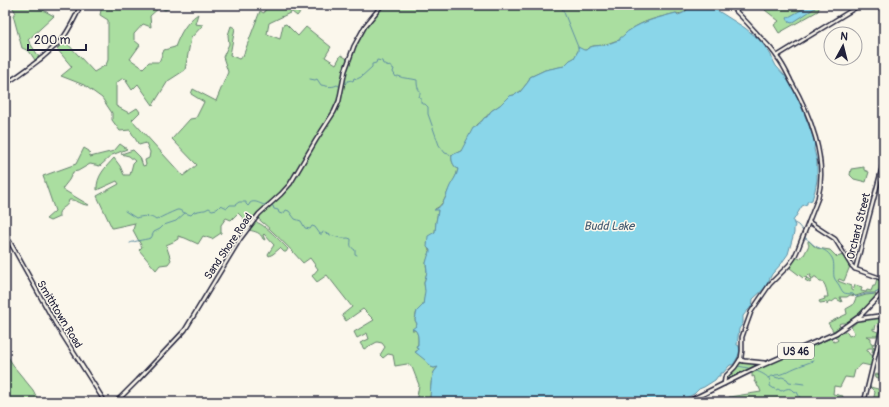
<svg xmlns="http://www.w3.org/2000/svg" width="889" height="407" font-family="Pangolin,sans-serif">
<rect width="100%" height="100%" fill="#fbf7ec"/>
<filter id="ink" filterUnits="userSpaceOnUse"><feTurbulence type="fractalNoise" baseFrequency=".025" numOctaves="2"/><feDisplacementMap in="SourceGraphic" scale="8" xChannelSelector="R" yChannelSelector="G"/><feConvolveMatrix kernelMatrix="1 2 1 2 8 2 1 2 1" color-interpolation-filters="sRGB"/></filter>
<g filter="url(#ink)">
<g fill="#aadea0" stroke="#66806e">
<polygon points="11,5 47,5 43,10 54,16 28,40 39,57 35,60 29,51 22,48 13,15 16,13"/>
<path d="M 102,5 L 168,5 L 169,8 L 165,10 L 160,7 L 150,16 L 151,27 L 143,24 L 134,34 L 134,40 L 140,45 L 130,59 L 143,68 L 149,62 L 159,62 L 164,50 L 175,47 C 180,34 186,22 198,14 L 195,24 L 203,25 L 191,38 L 185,70 L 168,81 L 153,105 L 138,84 L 132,90 L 126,81 L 128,80 L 123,78 L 116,83 L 116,106 L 129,113 L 137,108 L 140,112 L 132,120 L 183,176 L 197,165 L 172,139 L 190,119 L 196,118 L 204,102 L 191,94 L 193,89 L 216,101 L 228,72 L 223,57 L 229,44 L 228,35 L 231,26 L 235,28 L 230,55 L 239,59 L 243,56 L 260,11 L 264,13 L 267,5 L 306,5 L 297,16 L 292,12 L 269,23 L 267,34 L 280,39 L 283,25 L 286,24 L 298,36 L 306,27 L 331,47 L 325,57 L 336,64 L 341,55 L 349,60 L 372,16 L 383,5 L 689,5 C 688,11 682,15 676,13 C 661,17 644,20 630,30 C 626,32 625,36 621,38 L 620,40 L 615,41 L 604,45 L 593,46 L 588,48 L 586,50 L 578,51 L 574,59 L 570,60 L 565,66 L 545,70 L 530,77 L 528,82 L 520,92 L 516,93 L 514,95 L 509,96 L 500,105 L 491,111 L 486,117 L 484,118 L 482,121 C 474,125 467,140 463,149 L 461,151 L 452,155 C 451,160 453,166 458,169 C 457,176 453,181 450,187 C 446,195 444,205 435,209 L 438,210 L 438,211 L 436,222 L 435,233 L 427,241 L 428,248 L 430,252 L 426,263 L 427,272 L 424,283 L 425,290 L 426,290 L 423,305 L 417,311 L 416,314 L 415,320 L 417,324 L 416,326 L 412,330 L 415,330 C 419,334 418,340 418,345 L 416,346 L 418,349 L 417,351 L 415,352 L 425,359 L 431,367 L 434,368 L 438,367 L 434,372 C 433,377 431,380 431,385 C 430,391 431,396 429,402 L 416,402 L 419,385 L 412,367 L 407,364 L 395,366 L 393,355 L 388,354 L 383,358 L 380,355 L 385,347 L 382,343 L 377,342 L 364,349 L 360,343 L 369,339 L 367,333 L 357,338 L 354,332 L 374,320 L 363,309 L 346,321 L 342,315 L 352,307 L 327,275 L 317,282 L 312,276 L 318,269 L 310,258 L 303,263 C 288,246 272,230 255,216 L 249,224 L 238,213 L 231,220 L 226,218 L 221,225 L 221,233 L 212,239 L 203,236 L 198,244 L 185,238 L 178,236 L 178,239 L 173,242 L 166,245 L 171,260 L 168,264 L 160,265 L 156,270 L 139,250 L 142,247 L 133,230 L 135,223 L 112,228 L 97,196 L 119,184 L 117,181 L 97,190 C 96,176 106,167 114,158 L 120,166 L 124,175 L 130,175 L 133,163 L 135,161 L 129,156 L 121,154 L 133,150 L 140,157 L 143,166 L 146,165 L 145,160 L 149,158 L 150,152 L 146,143 L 139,145 L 130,130 L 120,131 L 112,120 L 112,113 L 102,98 L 84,85 L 61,76 L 72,67 L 57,49 L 65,41 L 94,72 L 106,65 L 108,60 L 108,20 L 100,15 Z"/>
<polygon points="768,5 820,5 818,11 779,33 774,25 779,21 765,10"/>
<path d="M 120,144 L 127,149 L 112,155 L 100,166 L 90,164 L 78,171 L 73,172 L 69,180 L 62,189 L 89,205 C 82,206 77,199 69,200 C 68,209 57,207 59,217 L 50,221 L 46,219 L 55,211 L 43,176 L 76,164 L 84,148 L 89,151 L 90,157 L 114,151 Z"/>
<polygon points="864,167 864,170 869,172 866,182 854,179 850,175 851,169"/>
<path d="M 255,222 C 264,223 281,242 288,249 L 286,252 L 284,252 L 280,248 L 279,249 L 273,254 L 269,256 L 268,254 L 274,245 L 264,234 L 263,235 L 265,240 L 263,239 C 260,232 256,232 249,230 Z"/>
<path d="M 808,241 L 809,241 L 813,245 L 817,248 L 830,250 L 837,257 L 843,255 L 850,266 L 844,281 L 839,279 L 838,281 L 851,286 L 851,290 L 853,291 L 855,285 L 862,287 L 861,291 L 866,292 L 867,290 L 871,291 L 873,286 L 875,286 L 877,278 L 881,281 L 883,287 L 880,290 L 876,293 L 865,293 L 856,296 L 850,295 L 847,297 L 840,297 L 842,302 L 836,299 L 832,302 L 829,301 L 827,305 L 827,302 L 820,303 L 819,301 L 825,299 L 824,297 L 828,297 C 827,291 826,286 823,282 L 820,282 L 816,277 L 814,277 L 810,283 L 805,280 L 807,278 L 810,280 L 811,280 L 812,278 L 810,277 L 811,275 L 809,275 L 806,278 L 804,277 L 803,278 L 790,268 L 790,266 L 796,257 L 800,259 L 803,255 L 804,255 L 809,245 L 808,243 Z"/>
<polygon points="876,294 874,298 874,299 861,312 845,325 845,323 841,323 839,324 840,327 833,331 828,323 847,314 846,309 853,305 856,298 866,295"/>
<polygon points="878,317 882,319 881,327 878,327 879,326 880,324 878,323 876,325 875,329 873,328 873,330 878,332 877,336 866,336 871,338 871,343 876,344 873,344 872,346 875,347 874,352 872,352 873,348 869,348 867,349 867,351 870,352 870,354 873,356 871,366 862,364 855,370 853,378 845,377 840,387 834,386 833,394 843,396 842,402 739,402 740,401 740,399 729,399 729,397 761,392 759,387 758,387 756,382 754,382 755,380 754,376 752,377 752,373 765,366 831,338 834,342 836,341 837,341 838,340 835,336 846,331 849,336 854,334 854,332 851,327 859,320"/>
<polygon points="5,352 15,368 33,390 39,402 5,402"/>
<path d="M 740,362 L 758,364 L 726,380 C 728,375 736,367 740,362 Z"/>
<polygon points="875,374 884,375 884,402 873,402 875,392 870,387 882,390 884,379 874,377"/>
</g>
<g fill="#8ad6e9" stroke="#608ea3">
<path d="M 689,5 L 708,5 L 712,7 L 745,28 L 760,40 L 771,55 L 772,58 L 776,66 L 785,76 L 796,93 L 811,131 L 815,142 L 814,149 L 817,162 L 817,180 L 815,190 L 812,200 L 807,202 L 807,204 L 802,206 L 793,221 L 795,226 L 794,228 L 794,233 L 788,254 L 783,261 L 782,263 L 772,274 L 765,288 L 753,299 C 753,308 748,309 743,316 L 743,323 L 739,329 L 737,345 L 739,346 C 741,354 737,358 733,365 L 730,365 L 723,373 L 720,373 L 720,376 L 718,376 L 715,380 L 704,387 L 699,389 L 694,394 L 678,402 L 429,402 C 431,396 430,391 431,385 C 431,380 433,377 434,372 L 438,367 L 434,368 L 431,367 L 425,360 L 415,352 L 417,351 L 418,349 L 416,346 L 418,345 C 418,340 419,334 415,330 L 412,329 L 416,326 L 417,324 L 415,320 L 417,311 L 423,305 L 425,291 L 424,283 L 427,272 L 426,263 L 428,256 L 430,252 L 430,250 L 427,247 L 428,236 L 435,232 L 436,222 L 438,211 L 438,210 L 434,210 C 444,207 446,195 450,186 C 453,180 457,176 458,169 C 453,166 451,160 452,155 L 461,151 L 473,128 C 478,127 478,123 482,121 L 484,118 L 487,117 L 491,111 L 500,105 L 509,96 L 514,95 L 516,93 L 520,92 L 528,82 L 530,77 L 545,70 L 564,66 L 570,60 L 574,58 L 578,51 L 578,47 L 584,50 L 586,50 C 591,45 598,46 604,45 C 610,44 614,41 620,40 L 620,38 C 624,36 626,32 630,30 C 643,21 661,17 676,13 L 678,15 C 684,13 688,11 689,5 Z"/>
<polygon points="810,5 816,5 815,8 792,23 789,22 787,18"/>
</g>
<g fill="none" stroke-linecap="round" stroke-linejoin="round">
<g stroke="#608ea3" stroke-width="1">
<polyline points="561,5 578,47"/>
<path d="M 310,79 L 315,80 L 317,79 L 321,85 C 327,86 331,88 337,85 L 339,86"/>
<path d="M 344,85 C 346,82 349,79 353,81 L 354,78 L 357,79 L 361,77 L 372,67 L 372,64 L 376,63 L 377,60 L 382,61 L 383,64 L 386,64 L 388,67 L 389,66 L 394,69 L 393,72 L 396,77 L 398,76 C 404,79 410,78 417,80 C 417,82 417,86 418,88 C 420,92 421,92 419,97 L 421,98 L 421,102 L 422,104 L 425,104 L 428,107 L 428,114 L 439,145 L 445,153 L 452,155"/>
<polyline points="271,205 273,206 274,209 278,210 279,213 282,214"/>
<path d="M 125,211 L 136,218 C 142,216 150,215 156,220 C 163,216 170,213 177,210 L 179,210 L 185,213"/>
<polyline points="284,213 286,210 289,211 295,219 301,221 305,228 310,229 312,226 315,227 320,234 322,234 323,232"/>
<polyline points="794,223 798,225 803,231"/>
<path d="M 325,233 C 333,236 341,239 348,238 L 351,239 C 351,245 349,246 355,250 L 355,254 L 357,255"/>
<polyline points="805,234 805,238 807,239"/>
<path d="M 808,240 C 810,241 812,244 815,246 C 823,250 827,250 832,258 C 835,263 833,271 834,277 C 835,280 837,282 839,285 C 844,295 843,293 853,294 L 856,297 L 866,294 L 873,294 L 882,290"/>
<path d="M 130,243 C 134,241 149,239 151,238 C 152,237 153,233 154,232 L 160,229 L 164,225 L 176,221 L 185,213 L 191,215 L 194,212 C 198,211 202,210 205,210 L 209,208 L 212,210 L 217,209 L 221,205 L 227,208 L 230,205 L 235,205 L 239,202 L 246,202 L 246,204 L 248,206 L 249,205 L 250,203 C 254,200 259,203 264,205 L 268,203"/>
<polyline points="738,366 748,368"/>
<path d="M 756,371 C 760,372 768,376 770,380 C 771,382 770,384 770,386 L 776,390 L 778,389 L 781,391 C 785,390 789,386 793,391 L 797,392 L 802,402"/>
<path d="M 774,376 L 775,375 C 783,375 789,370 797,367 C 802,365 808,363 813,361"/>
<polyline points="768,378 772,376 778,378 782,377 787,379 789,382 804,384"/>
</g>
<g stroke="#22223b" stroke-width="5.5">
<g id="secondary">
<polyline points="777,56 860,5"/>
<path d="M 5,84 C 19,76 30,67 43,57 C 50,51 57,45 63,38 C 70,28 76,16 81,5"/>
<polyline points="809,222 835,239 851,265 855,269 880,278 884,281"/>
<polyline points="5,233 55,323 105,402"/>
<polyline points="855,269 856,266 883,164"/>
<path d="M 724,384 L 725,377 L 735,367 L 741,358 L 742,351 L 742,337 L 751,312 L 757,303 L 770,284 L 789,265 L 794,258 L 798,249 L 818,198 C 828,159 810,114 791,81 C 787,73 783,64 777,57 C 773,50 767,44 761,38 C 751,27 741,15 729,5"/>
<polyline points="116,402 138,380 185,330 240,239 259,214 281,194 290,184 316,140 334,112 339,101 345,71 354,46 365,26 382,5"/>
<polyline points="864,402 884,319"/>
</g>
</g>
<g stroke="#22223b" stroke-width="6">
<g id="primary">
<polyline points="857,319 879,316 884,317"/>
<polyline points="740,360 744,361 764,363"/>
<polyline points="693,400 700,400 705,402"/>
<polyline points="687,402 756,368 836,333 860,316 884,291"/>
</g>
</g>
<use href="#secondary" stroke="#fbf7ec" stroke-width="2.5"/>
<use href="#primary" stroke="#fbf7ec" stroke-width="3"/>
</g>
</g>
<g text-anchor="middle" stroke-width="3" stroke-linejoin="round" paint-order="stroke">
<rect fill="#fbf7ec" stroke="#636270" stroke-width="1" x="778" y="343" width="36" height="16" rx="3"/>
<g font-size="10" font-weight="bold" fill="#22223b">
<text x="796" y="355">US 46</text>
</g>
<g font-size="11" fill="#22223b" stroke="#fbf7ec">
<text transform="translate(858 226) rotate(-76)" y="4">Orchard Street</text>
<text transform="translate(228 246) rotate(-56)" y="4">Sand Shore Road</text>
<text transform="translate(60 314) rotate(59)" y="4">Smithtown Road</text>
</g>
<g font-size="12" font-style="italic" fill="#41586f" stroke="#fbf7ec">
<text x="609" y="230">Budd Lake</text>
</g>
</g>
<rect width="889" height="407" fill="none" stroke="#fbf7ec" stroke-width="20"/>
<rect x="10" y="10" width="869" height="387" fill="none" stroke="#22223b" stroke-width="1.5" filter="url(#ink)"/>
<g transform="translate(843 46) rotate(7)"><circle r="19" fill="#fbf7ec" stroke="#a4a2a5"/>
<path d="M0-3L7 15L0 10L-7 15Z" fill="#22223b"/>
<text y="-6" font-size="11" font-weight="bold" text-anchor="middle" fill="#22223b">N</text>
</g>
<path d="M28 44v6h58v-6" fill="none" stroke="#22223b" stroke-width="2"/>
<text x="34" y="44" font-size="12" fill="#22223b" stroke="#fbf7ec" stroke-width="3" paint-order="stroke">200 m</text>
</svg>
